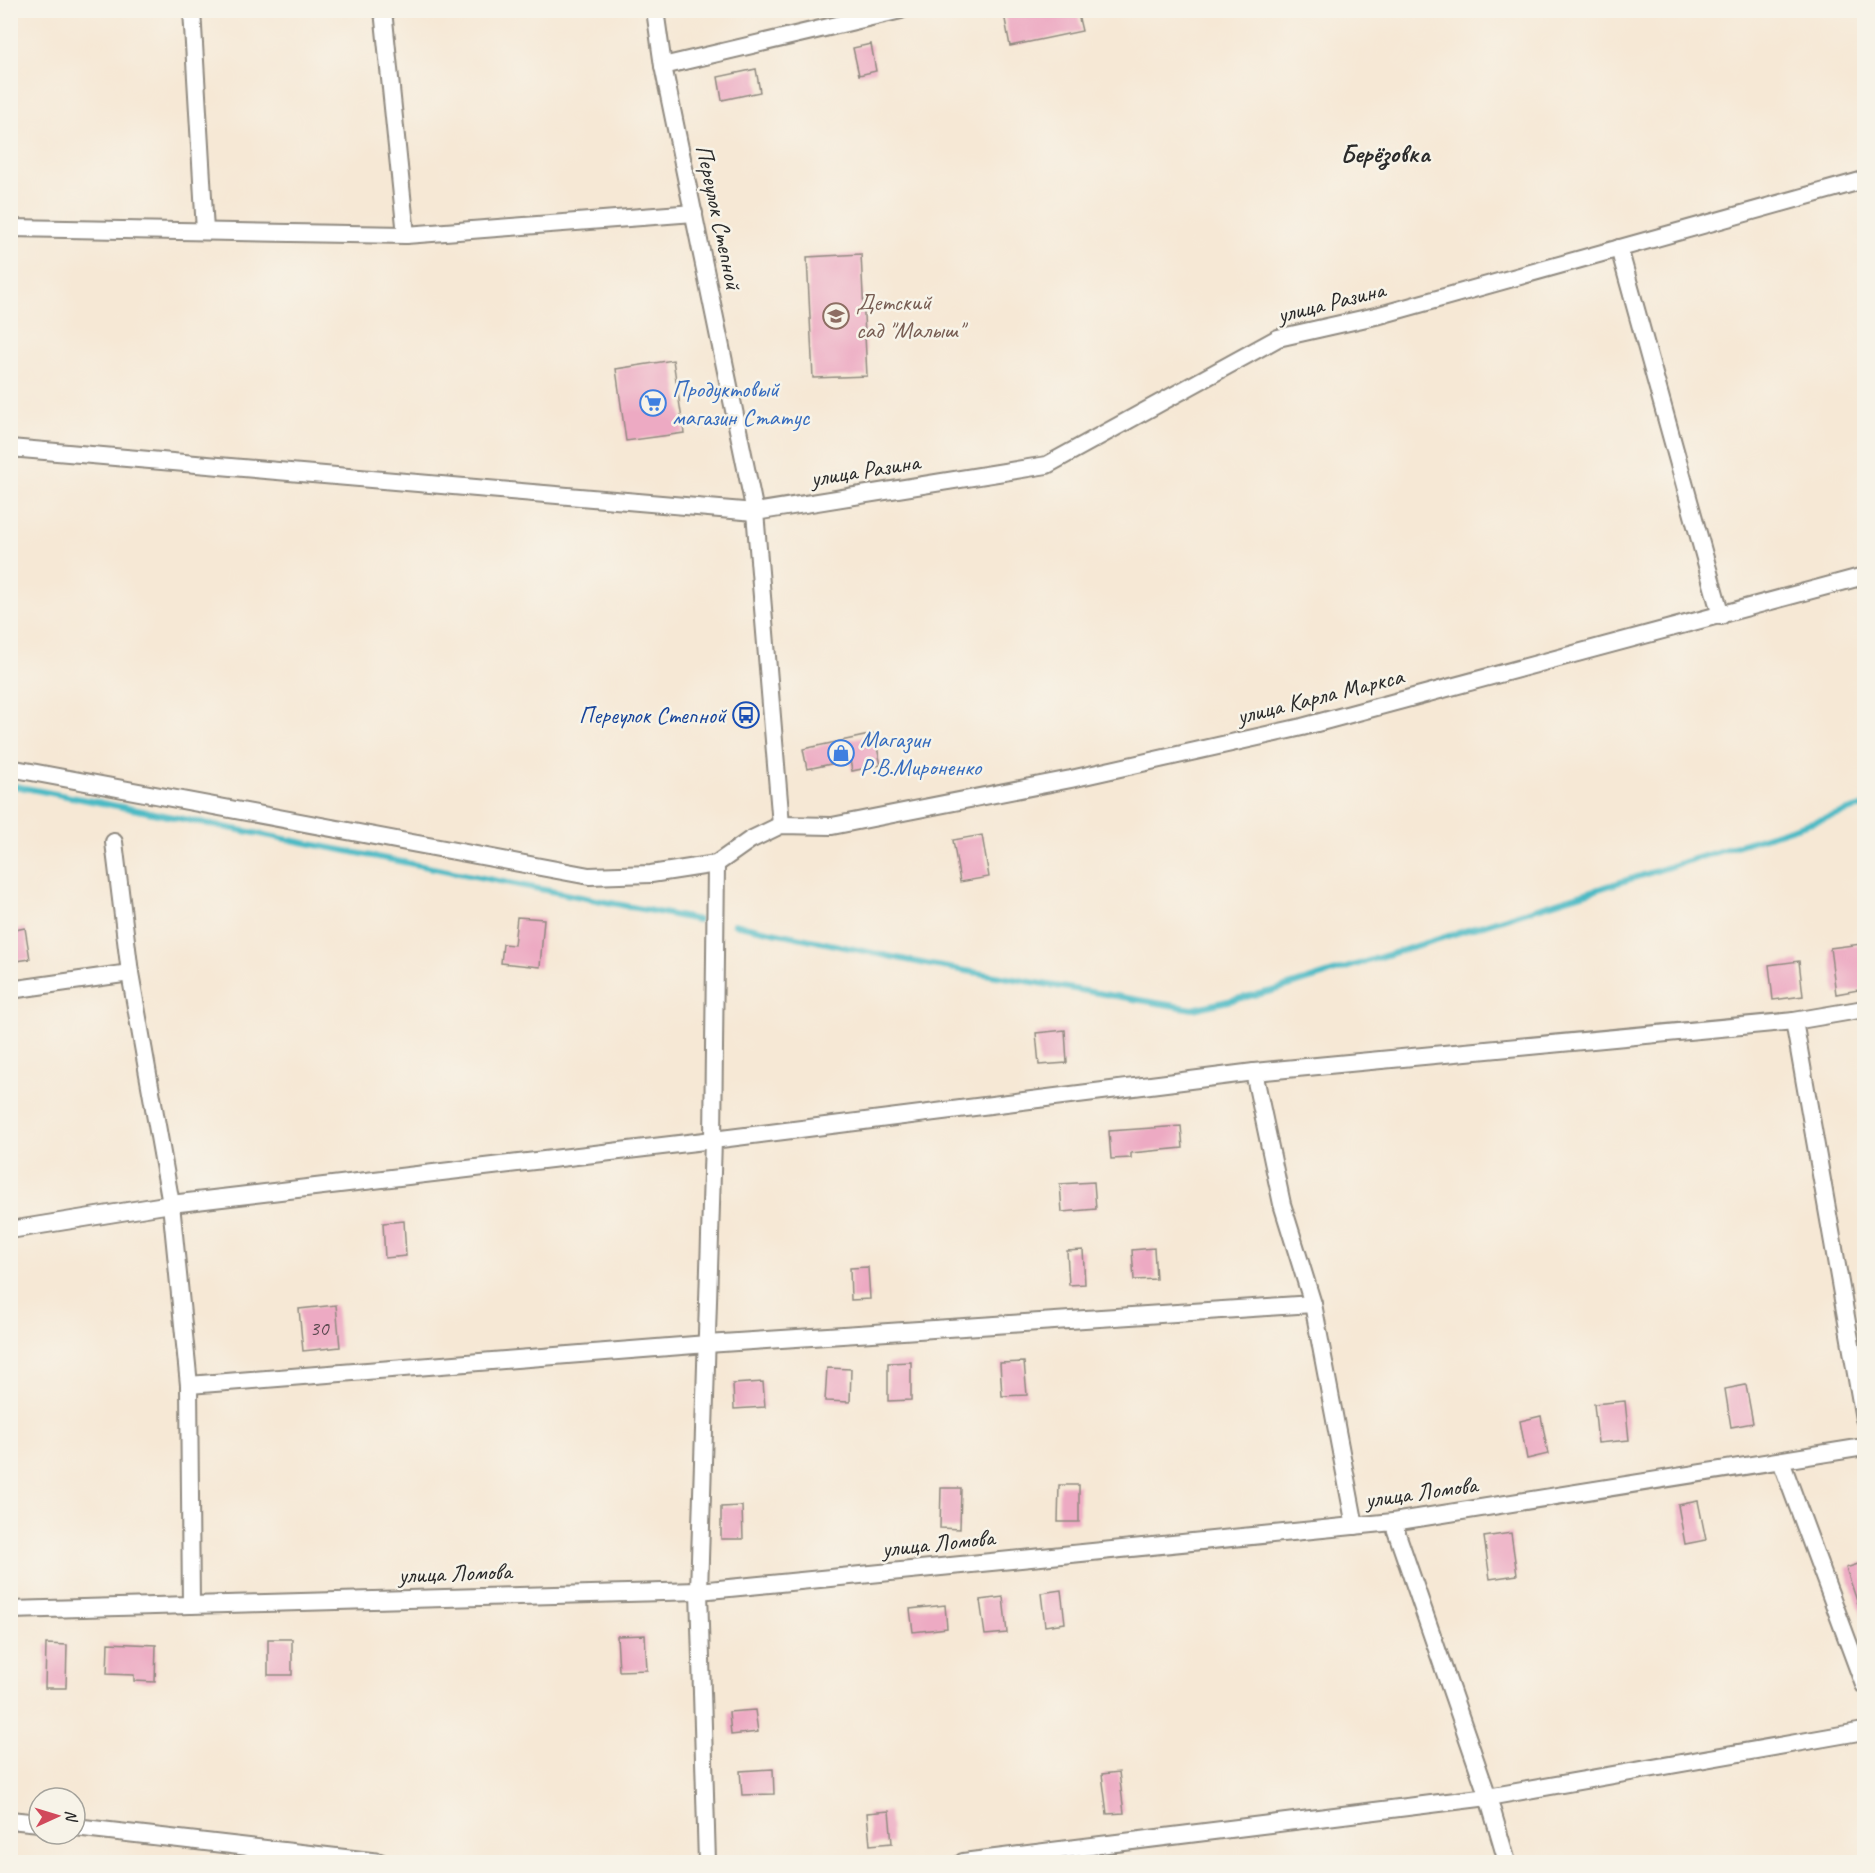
<svg xmlns="http://www.w3.org/2000/svg" width="1875" height="1873" font-family="Caveat,sans-serif">
<rect width="100%" height="100%" fill="#f7f3e8"/>
<filter id="ink" filterUnits="userSpaceOnUse"><feTurbulence type="fractalNoise" baseFrequency=".0167" numOctaves="2"/><feDisplacementMap in="SourceGraphic" scale="12" xChannelSelector="R" yChannelSelector="G"/><feConvolveMatrix kernelMatrix="1 2 1 2 8 2 1 2 1" color-interpolation-filters="sRGB"/></filter>
<filter id="wash" filterUnits="userSpaceOnUse"><feTurbulence type="fractalNoise" baseFrequency=".008" numOctaves="4" result="noise"/><feDisplacementMap in="SourceGraphic" scale="24" xChannelSelector="R" yChannelSelector="G"/><feGaussianBlur stdDeviation="1.35" result="paint"/><feColorMatrix in="noise" values="0 0 0 0 0 0 0 0 0 0 0 0 0 0 0 0 0 1.4 0 .05"/><feComposite in="paint" operator="in"/></filter>
<g filter="url(#wash)">
<rect width="100%" height="100%" fill="#f6e8d5"/>
<g fill="none" stroke-linecap="round" stroke-linejoin="round">
<g stroke="#4cbac5" stroke-width="6">
<polyline points="10,785 698,920"/>
<polyline points="734,924 931,965 1193,1009 1272,991 1864,806"/>
</g>
</g>
<g id="blocks">
<g fill="#edaac3">
<polygon points="1022,10 1077,10 1082,31 1010,46 1004,14"/>
<polygon points="871,44 876,71 859,75 853,48"/>
<polygon points="756,69 760,92 722,100 718,77"/>
<polygon points="861,254 867,376 813,378 807,257"/>
<polygon points="673,360 684,433 626,441 616,369"/>
<polygon points="874,734 881,765 852,771 850,760 807,769 803,749"/>
<polygon points="982,835 989,877 960,882 953,840"/>
<polygon points="517,917 544,919 540,967 501,963 503,944 514,945"/>
<polygon points="25,928 30,959 10,962 10,931"/>
<polygon points="1861,944 1864,989 1836,994 1830,948"/>
<polygon points="1799,961 1803,996 1773,1000 1769,965"/>
<polygon points="1065,1030 1067,1063 1039,1065 1036,1033"/>
<polygon points="1181,1126 1183,1148 1131,1153 1131,1158 1111,1159 1109,1131"/>
<polygon points="1094,1182 1096,1209 1062,1212 1060,1184"/>
<polygon points="404,1221 406,1256 385,1258 383,1223"/>
<polygon points="1154,1248 1156,1279 1134,1280 1132,1250"/>
<polygon points="1083,1250 1085,1284 1069,1285 1067,1251"/>
<polygon points="868,1267 870,1299 851,1300 850,1268"/>
<polygon points="336,1305 340,1347 303,1351 299,1309"/>
<polygon points="911,1362 911,1400 888,1401 888,1363"/>
<polygon points="1024,1362 1027,1395 1002,1396 1000,1363"/>
<polygon points="827,1368 851,1369 850,1402 825,1401"/>
<polygon points="763,1382 765,1407 734,1409 733,1384"/>
<polygon points="1746,1385 1753,1423 1731,1427 1725,1389"/>
<polygon points="1625,1401 1629,1440 1598,1443 1594,1404"/>
<polygon points="1541,1416 1548,1454 1527,1459 1520,1421"/>
<polygon points="1059,1485 1079,1485 1079,1522 1058,1522"/>
<polygon points="941,1488 961,1488 960,1529 940,1528"/>
<polygon points="1698,1501 1706,1540 1685,1544 1678,1505"/>
<polygon points="742,1506 743,1539 721,1539 721,1507"/>
<polygon points="1511,1533 1517,1575 1490,1579 1484,1537"/>
<polygon points="1864,1562 1864,1616 1862,1616 1846,1568"/>
<polygon points="1061,1590 1065,1623 1045,1626 1041,1593"/>
<polygon points="1003,1597 1007,1633 985,1635 980,1600"/>
<polygon points="945,1605 947,1628 913,1632 910,1609"/>
<polygon points="645,1635 647,1670 619,1671 617,1636"/>
<rect x="268" y="1639" width="24" height="36"/>
<polygon points="108,1643 156,1645 155,1682 134,1681 134,1675 107,1674"/>
<polygon points="46,1644 67,1645 66,1688 45,1688"/>
<polygon points="755,1710 758,1732 731,1735 729,1712"/>
<polygon points="773,1769 774,1794 742,1795 740,1771"/>
<polygon points="1119,1772 1124,1813 1107,1814 1102,1774"/>
<polygon points="889,1811 892,1843 870,1845 867,1813"/>
</g>
</g>
</g>
<g filter="url(#ink)">
<use href="#blocks" fill-opacity="0" stroke="#908a80" stroke-width="1.5"/>
<g fill="none" stroke-linecap="round" stroke-linejoin="round">
<g stroke="#908a80" stroke-width="20">
<g id="minor">
<polyline points="192,10 205,231"/>
<polyline points="383,10 406,235"/>
<polyline points="655,10 663,66 755,512 781,825"/>
<polyline points="663,66 901,10"/>
<polyline points="10,228 406,235 694,213"/>
<polyline points="1619,248 1721,616"/>
<polyline points="10,448 755,512 1047,465 1278,338 1380,315 1864,180"/>
<polyline points="10,768 589,876 651,874 716,864 750,840 781,825 832,826 1071,779 1302,727 1864,576"/>
<polyline points="114,842 130,973 171,1204 189,1385 191,1605"/>
<polyline points="10,990 130,973"/>
<polyline points="1794,1021 1864,1419"/>
<polyline points="1254,1072 1282,1204 1313,1304 1355,1526"/>
<polyline points="10,1230 171,1204 713,1140 1254,1072 1794,1021 1864,1009"/>
<polyline points="189,1385 707,1344 1313,1304"/>
<polyline points="1781,1461 1864,1685"/>
<polyline points="1393,1522 1488,1797 1507,1862"/>
<polyline points="10,1610 699,1591 1393,1522 1864,1447"/>
<polyline points="10,1820 39,1823"/>
<polyline points="75,1827 380,1862"/>
<polyline points="707,1862 699,1591 713,1140 716,864"/>
<polyline points="963,1862 1488,1797 1864,1731"/>
</g>
</g>
<use href="#minor" stroke="#fff" stroke-width="16"/>
</g>
</g>
<defs>
<g id="school-ring" transform="scale(1.35)"><circle r="9.5" fill="#f7f3e8" stroke="#8d6e63" stroke-width="1.5"/><path d="M0-5L7-2L0 1L-7-2ZM-4 1L0 2.5L4 1V4Q0 6-4 4Z" fill="#8d6e63"/></g>
<g id="supermarket-ring" transform="scale(1.35)"><circle r="9.5" fill="#f7f3e8" stroke="#3f7fe0" stroke-width="1.5"/><path d="M-6-5.5h2.5l.6 2H6L4.5 2H-2.5L-4.4-4H-6ZM-1.5 3.2a1.3 1.3 0 1 0 .1 0ZM3 3.2a1.3 1.3 0 1 0 .1 0Z" fill="#3f7fe0"/></g>
<g id="bus-ring" transform="scale(1.35)"><circle r="9.5" fill="#f7f3e8" stroke="#1a4fb4" stroke-width="1.5"/><path d="M-5-6H5V4H4V6H2V4H-2V6H-4V4H-5ZM-3.5-4V0h7V-4ZM-3.5 1.2v1.5H-2V1.2ZM2 1.2v1.5H3.5V1.2Z" fill="#1a4fb4"/></g>
<g id="shop-ring" transform="scale(1.35)"><circle r="9.5" fill="#f7f3e8" stroke="#3f7fe0" stroke-width="1.5"/><path d="M-5-2.5h2.3a2.7 3.5 0 0 1 5.4 0H5L5.5 6h-11ZM-1.5-2.5h3a1.5 2.3 0 0 0-3 0Z" fill="#3f7fe0"/></g>
</defs>
<g fill-rule="evenodd">
<use href="#school-ring" x="836" y="316"/>
<use href="#supermarket-ring" x="653" y="403"/>
<use href="#bus-ring" x="746" y="715"/>
<use href="#shop-ring" x="841" y="753"/>
</g>
<g text-anchor="middle" stroke-width="5" stroke-linejoin="round" paint-order="stroke">
<g font-size="21" fill="#5c4b51">
<text x="319" y="1335">30</text>
</g>
<g font-size="24" fill="#2b2b2b" stroke="#f7f3e8">
<text transform="translate(719 217) rotate(78)" y="8">Переулок Степной</text>
<text transform="translate(1331 302) rotate(-14)" y="8">улица Разина</text>
<text transform="translate(865 470) rotate(-9)" y="8">улица Разина</text>
<text transform="translate(1320 696) rotate(-14)" y="8">улица Карла Маркса</text>
<text transform="translate(1421 1492) rotate(-8)" y="8">улица Ломова</text>
<text transform="translate(938 1543) rotate(-6)" y="8">улица Ломова</text>
<text transform="translate(455 1573) rotate(-2)" y="8">улица Ломова</text>
</g>
<g font-size="24" fill="#785e54" stroke="#f7f3e8" text-anchor="start">
<text x="856" y="310">Детский<tspan x="856" dy="28">сад "Малыш"</tspan></text>
</g>
<g font-size="24" fill="#366cbe" stroke="#f7f3e8" text-anchor="start">
<text x="672" y="397">Продуктовый<tspan x="672" dy="28">магазин Статус</tspan></text>
<text x="860" y="747">Магазин<tspan x="860" dy="28">Р.В.Мироненко</tspan></text>
</g>
<g font-size="24" fill="#164399" stroke="#f7f3e8" text-anchor="end">
<text x="726" y="723">Переулок Степной</text>
</g>
<g font-size="26" font-weight="bold" fill="#2b2b2b" stroke="#f7f3e8">
<text x="1385" y="162">Берёзовка</text>
</g>
</g>
<rect width="1875" height="1873" fill="none" stroke="#f7f3e8" stroke-width="36"/>
<g transform="translate(57 1816) rotate(86)"><circle r="28" fill="#f7f3e8" stroke="#a5a39c" stroke-width="1.5"/>
<path d="M0-4.5L10 22L0 15L-10 22Z" fill="#d1495b"/>
<text y="-9" font-size="16" font-weight="bold" text-anchor="middle" fill="#2b2b2b">N</text>
</g>
</svg>
